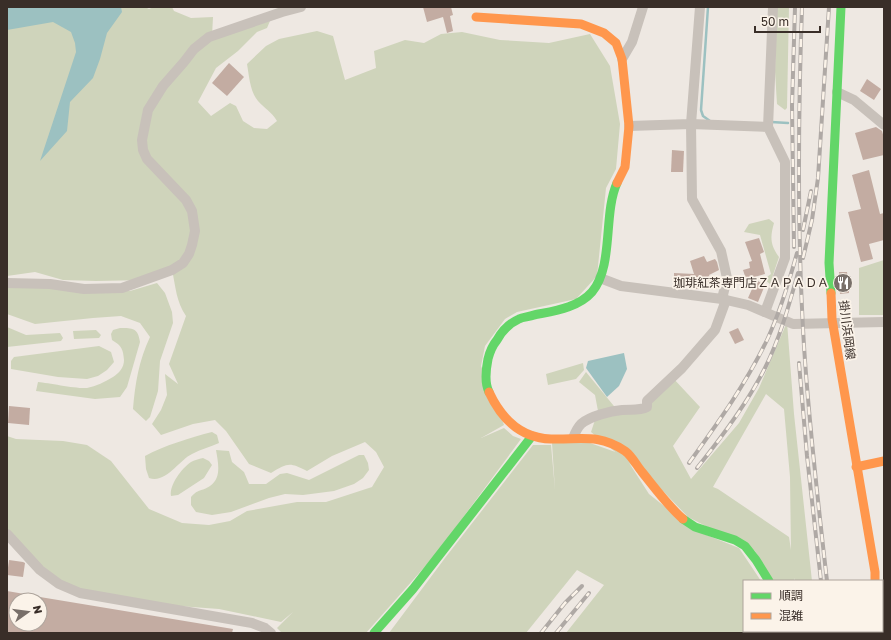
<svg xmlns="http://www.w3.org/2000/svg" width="891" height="640" font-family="'Golos Text','Noto Sans JP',sans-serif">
<rect width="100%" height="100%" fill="#eee8e2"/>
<g fill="#cfd4bb" fill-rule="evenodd">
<path d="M 7,7 L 145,7 L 149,9 L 154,7 L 172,7 L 174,11 L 191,18 L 213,17 L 212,36 L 270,21 L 267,28 L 257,32 L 238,51 L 216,68 L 198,102 L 211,116 L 230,103 L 236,106 L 243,121 L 254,128 L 267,129 L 277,121 C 271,111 265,109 258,101 C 250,92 249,75 247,64 L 266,46 L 279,39 L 317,31 L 333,36 L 345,80 L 376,68 L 374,51 L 405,40 L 424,43 L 441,34 L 462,32 L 500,40 L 549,43 L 590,34 L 610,66 L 620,124 L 616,169 L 606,188 L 597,276 L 576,299 L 517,312 L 505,319 L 485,346 L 481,366 L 504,425 L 481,438 L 504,428 L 513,436 L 521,439 L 436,554 L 366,633 L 282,633 L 277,628 L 293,612 L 281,622 L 219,609 L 138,603 L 71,589 L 7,538 L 7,436 L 16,439 L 63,441 L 87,445 L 111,461 L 149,509 L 182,523 L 209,525 L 230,521 L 247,511 L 297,502 L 326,502 L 372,487 L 384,467 L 376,452 L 365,442 L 332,456 L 307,471 C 289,462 288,463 271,473 L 249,464 L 226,431 L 215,420 L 193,424 L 161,435 L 152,424 L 161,410 L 167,395 L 165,374 L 178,384 L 169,364 L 186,316 C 176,301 176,288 172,270 L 146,280 L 96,281 L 63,280 L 35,272 L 7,276 Z"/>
<polygon points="777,7 789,7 787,108 785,110 777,104 775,71"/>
<path d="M 769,219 L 774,223 C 770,237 770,245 779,257 L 770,284 L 764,279 L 771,274 L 760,235 L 744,232 L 749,224 Z"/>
<polygon points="884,260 884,315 859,315 859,268"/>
<path d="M 7,283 L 130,291 L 157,283 L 165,293 L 172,312 L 173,323 L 160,361 L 158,391 L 150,417 L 146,421 L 133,409 C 135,384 139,360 150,337 L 140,323 L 121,316 L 93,318 L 35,324 L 7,314 Z"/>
<path d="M 787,322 L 794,414 L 812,581 L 795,581 L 794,578 L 794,581 L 773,581 L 755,551 L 688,517 L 664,492 L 591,432 L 598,411 L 595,395 L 579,382 L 586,372 L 618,411 L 647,407 L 672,377 L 700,407 L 673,446 L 691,479 L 739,423 L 759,388 ZM 766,394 L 784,409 L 790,477 L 791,550 L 789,537 L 718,489 L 713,487 Z"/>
<polygon points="7,327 26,335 60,333 63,338 61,341 7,347"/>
<path d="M 120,328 C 133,328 138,328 140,342 L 127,387 L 120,397 L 95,399 L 36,391 L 38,382 C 49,383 77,389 87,388 C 96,386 105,382 113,377 C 119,373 124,368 124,360 C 123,349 122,346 112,340 L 111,334 L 113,330 Z"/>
<polygon points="96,330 101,335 99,338 74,339 73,331"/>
<polygon points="99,346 111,352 114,362 107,370 98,376 87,379 58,377 11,369 11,361 14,357"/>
<polygon points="583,363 584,370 576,379 548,385 546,374"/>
<path d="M 212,432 L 217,435 L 219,443 C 210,447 201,449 192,454 C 179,460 166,484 149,478 L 146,469 L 145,456 C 163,446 192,437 212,432 Z"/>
<polygon points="552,443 590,443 624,455 649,494 694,530 739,548 761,581 744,581 744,631 780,631 780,633 566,633 604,585 577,570 526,633 389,633 445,558 533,445 551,445 555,490"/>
<path d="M 216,450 L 229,451 L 232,462 L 244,472 L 249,484 L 266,484 L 280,474 L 287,473 L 309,480 L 359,455 L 364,455 L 368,463 L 369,470 L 363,478 L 354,484 L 334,491 L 303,495 L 285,494 L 269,498 L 231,512 L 212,515 L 196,512 L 191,505 L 191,497 C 199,488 201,492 210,486 C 222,478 218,462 216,450 Z"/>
<path d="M 203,458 L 209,461 L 212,465 L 204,478 L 178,495 L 171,496 C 169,485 182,468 191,462 C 194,460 199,459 203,458 Z"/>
</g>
<g fill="#9cc1c1">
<polygon points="7,7 121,7 122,12 107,33 100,59 93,78 70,102 67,131 40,161 76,52 75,43 71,32 53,22 7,30"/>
<polygon points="624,353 627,369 619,386 607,397 586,368 588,361"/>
</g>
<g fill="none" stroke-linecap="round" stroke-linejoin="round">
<g stroke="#9cc1c1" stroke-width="2.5">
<polyline points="708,7 701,110 703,116 710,121"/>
<polyline points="771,122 788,123"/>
</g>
</g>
<g fill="#c3aca2">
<polygon points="423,7 451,7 453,15 450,16 453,31 447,33 443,17 427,22"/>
<polygon points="229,63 244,77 227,96 212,83"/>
<polygon points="867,79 881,89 874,100 860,91"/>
<polygon points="876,127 882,131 884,138 884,155 863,160 855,133"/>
<polygon points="672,150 684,151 683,172 671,172"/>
<polygon points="869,170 880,214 884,213 884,240 869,244 873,259 861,262 848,212 861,209 852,175"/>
<polygon points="759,238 764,252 760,254 765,274 751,278 755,280 745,283 742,277 745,276 743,270 750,268 749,262 752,261 745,242"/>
<polygon points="704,256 707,262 715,259 717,262 719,270 709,275 712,283 697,289 690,288 687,281 674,281 674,273 694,274 690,261"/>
<polygon points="839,272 847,272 849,293 840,294"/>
<polygon points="756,280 765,285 758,302 748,298"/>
<polygon points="738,328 744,340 735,344 729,332"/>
<polygon points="846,346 851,346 852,359 848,359"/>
<polygon points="9,406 30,408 29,425 8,423"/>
<polygon points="9,560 23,562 25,563 23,577 7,575"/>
<polygon points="7,591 36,596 36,600 16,600 16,624 40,624 40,597 233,629 232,633 7,633"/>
</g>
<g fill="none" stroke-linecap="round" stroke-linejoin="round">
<g stroke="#c8c1ba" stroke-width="10">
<polyline points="622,59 632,42 643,7"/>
<polyline points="837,92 854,100 884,125"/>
<polyline points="629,126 691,124 700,7"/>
<polyline points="768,127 773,7"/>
<polyline points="600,278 621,286 722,299 727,278 721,251 692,199 691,124 768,127 785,162 785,258 765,312"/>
<polyline points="7,283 50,284 84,289 122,288 172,270 183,263 189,254 192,245 195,231 192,211 186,200 147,159 143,150 142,140 148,110 163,86 184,62 194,49 209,37 282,12 301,7"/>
<polyline points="722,299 748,305 793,324 884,322"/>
<path d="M 573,438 C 575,433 577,428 581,424 C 590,416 611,411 622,410 C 631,409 639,411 647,407 L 647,401 L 682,368 L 715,330 L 726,300"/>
<polyline points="7,534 40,570 59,584 80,593 252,623 265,628 271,633"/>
<polyline points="882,621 884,622"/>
<polyline points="786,633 786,631"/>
</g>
<g stroke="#63d668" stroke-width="9">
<polyline points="831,293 829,263 841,7"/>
<path d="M 489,392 C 484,382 486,369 488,359 C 490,351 492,346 497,340 C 502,331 510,323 519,319 C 523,317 529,317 534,315 C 553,311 578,308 592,292 C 614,266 603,214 617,183"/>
<polyline points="683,519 695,527 735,540 745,546 756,560 769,581"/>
<polyline points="374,633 413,589 532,436"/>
<polyline points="863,633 864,631"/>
</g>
<g stroke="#ff974d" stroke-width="9">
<polyline points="476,17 581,24 604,33 616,43 622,59 629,126 625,167 617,183"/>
<polyline points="831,293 832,319 875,572 875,581"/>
<path d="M 489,392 C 501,418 520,438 551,439 C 580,440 598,433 625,451 C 632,456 637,466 642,472 C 655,488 667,505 683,519"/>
<polyline points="856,467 884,461"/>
</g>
<g stroke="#afa9a5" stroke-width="4">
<g id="rail">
<path d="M 802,7 C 798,120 797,233 804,346 C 809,424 818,503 827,581"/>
<polyline points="803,230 811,191"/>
<polyline points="794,247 792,106 795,7"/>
<polyline points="803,258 812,220 818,178 829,7"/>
<polyline points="799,363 807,456 821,581"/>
<path d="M 689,463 C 717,424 746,384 767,340 C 780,312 789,282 797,253"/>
<path d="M 697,468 C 722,437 747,404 765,368 C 780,338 789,305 798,273"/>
<polyline points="827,631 827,633"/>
<polyline points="833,631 834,633"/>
<polyline points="541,633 565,603 582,586"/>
<polyline points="556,633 589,593"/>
</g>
</g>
<use href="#rail" stroke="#fbf3e9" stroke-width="2.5" stroke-dasharray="8" stroke-linecap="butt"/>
</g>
<defs>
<g id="restaurant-disc" transform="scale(1)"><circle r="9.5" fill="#786f69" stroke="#fbf3e9"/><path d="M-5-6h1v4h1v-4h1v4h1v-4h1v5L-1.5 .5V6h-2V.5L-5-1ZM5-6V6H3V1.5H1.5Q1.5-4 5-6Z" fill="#fff"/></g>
</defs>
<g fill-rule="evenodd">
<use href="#restaurant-disc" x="843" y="283"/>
</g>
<g text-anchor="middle" stroke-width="3.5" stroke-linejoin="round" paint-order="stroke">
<g font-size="12" fill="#392e28" stroke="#fbf3e9" text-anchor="end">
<text x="829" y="287">珈琲紅茶専門店ＺＡＰＡＤＡ</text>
</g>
<g font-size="12" fill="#392e28" stroke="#fbf3e9">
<text transform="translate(847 330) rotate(83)" y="4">掛川浜岡線</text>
</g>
</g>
<rect width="891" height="640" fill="none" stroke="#392e28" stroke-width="16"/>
<rect x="743" y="580" width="140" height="52" fill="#fbf3e9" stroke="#ada49c"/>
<rect x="751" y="593" width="20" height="6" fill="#63d668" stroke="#ada49c"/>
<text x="779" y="600" font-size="12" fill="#392e28">順調</text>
<rect x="751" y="613" width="20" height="6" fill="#ff974d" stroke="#ada49c"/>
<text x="779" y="620" font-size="12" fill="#392e28">混雑</text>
<g transform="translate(28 612) rotate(76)"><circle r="19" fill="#fbf3e9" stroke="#ada49c"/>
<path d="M0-3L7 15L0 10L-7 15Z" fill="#786f69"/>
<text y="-6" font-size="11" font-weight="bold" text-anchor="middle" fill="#392e28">N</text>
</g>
<path d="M755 26v6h65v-6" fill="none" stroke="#392e28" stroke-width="2"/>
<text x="761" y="26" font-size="12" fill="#392e28" stroke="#fbf3e9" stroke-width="3" paint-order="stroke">50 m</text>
</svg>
